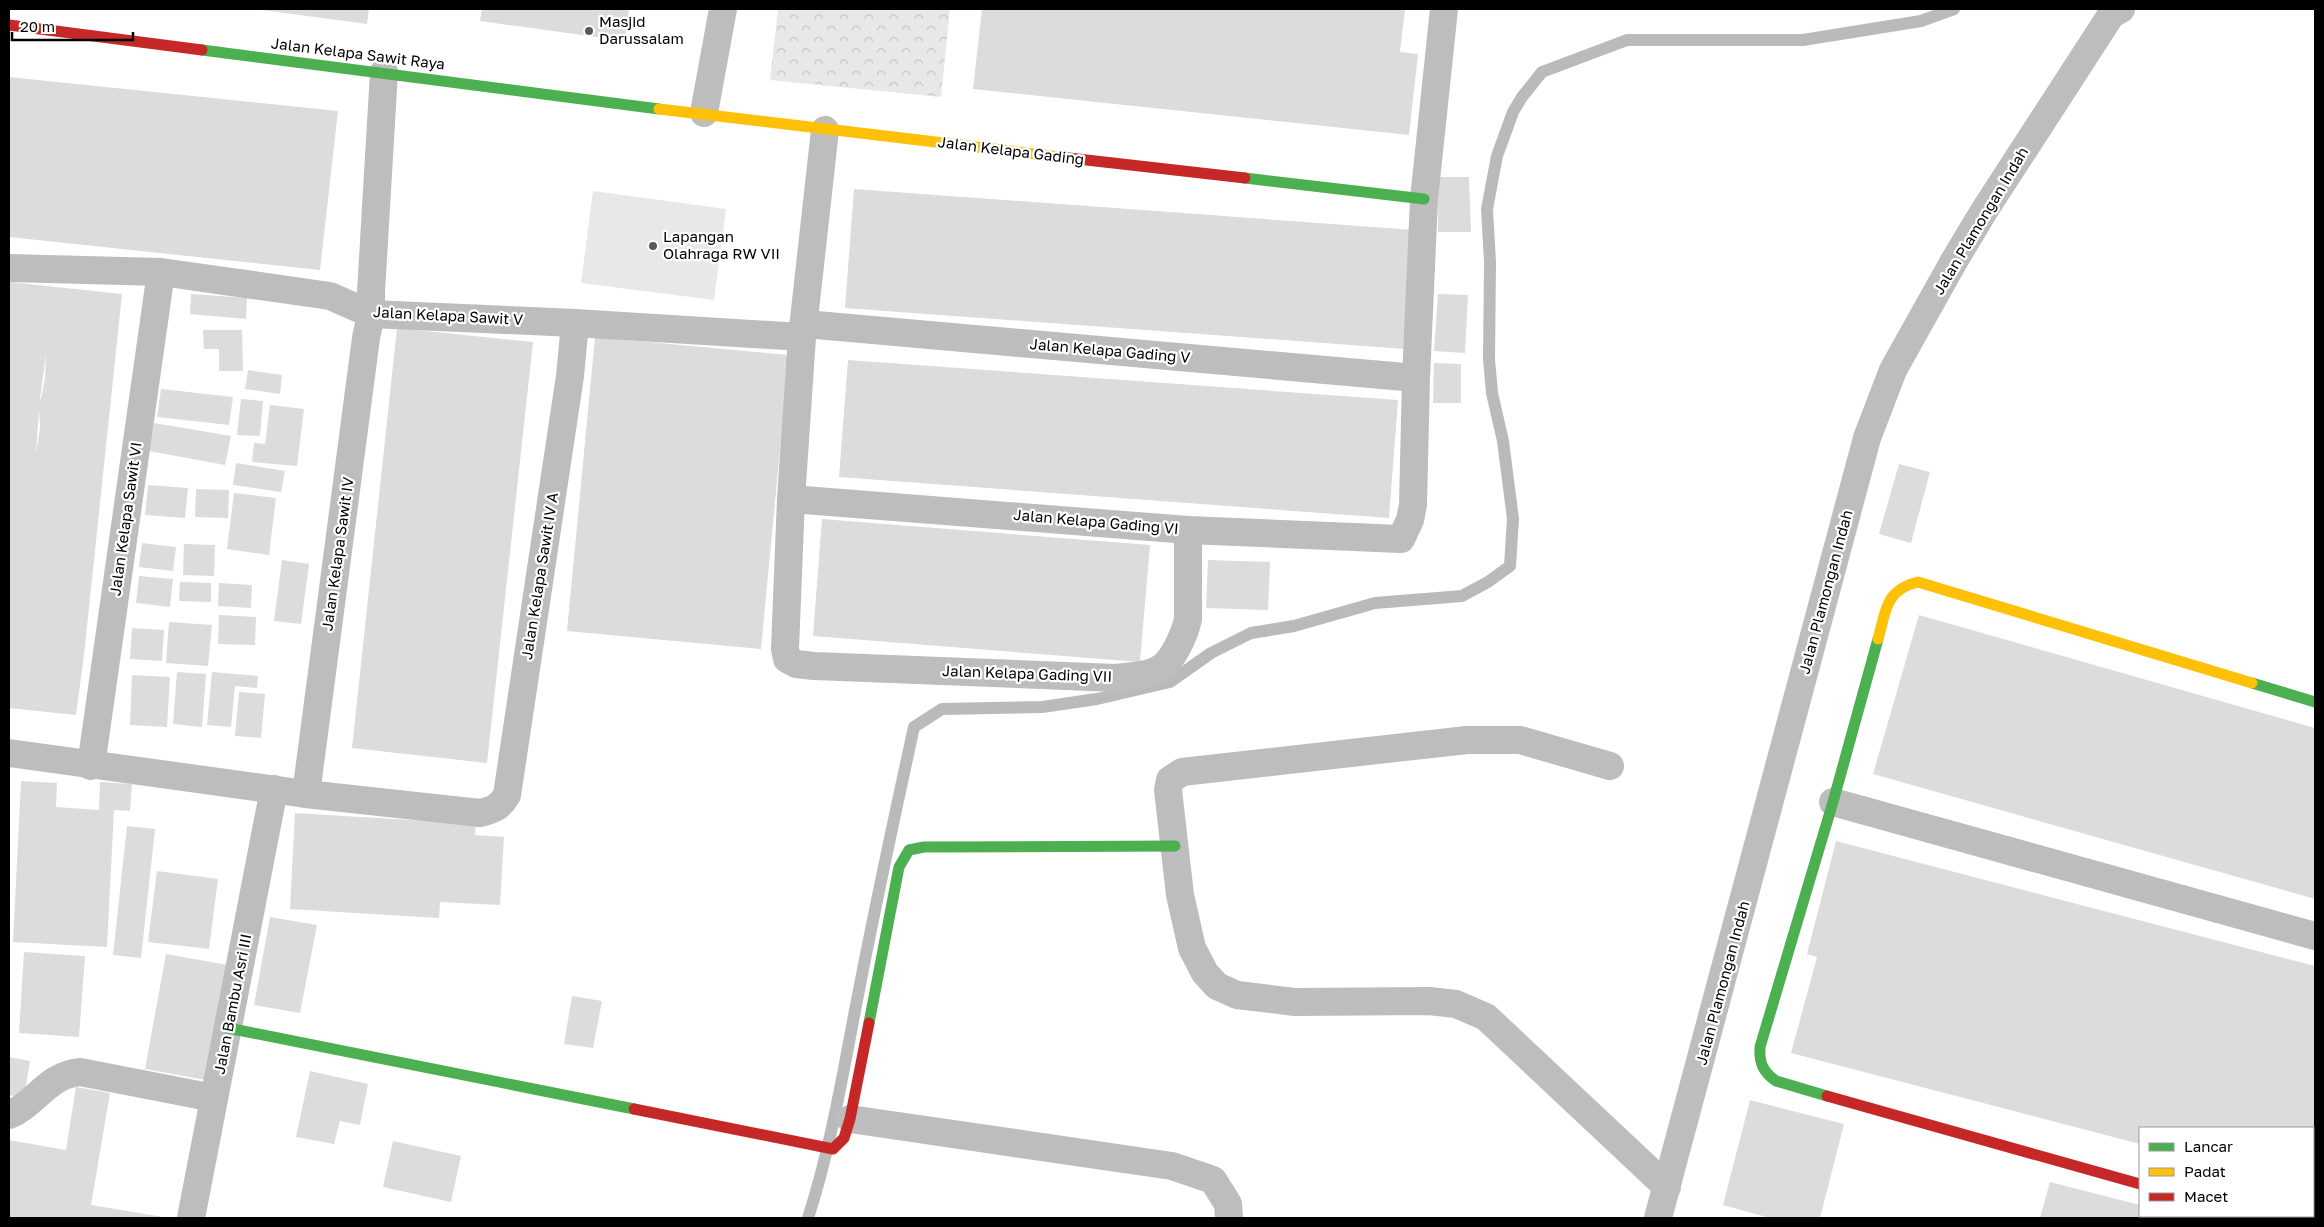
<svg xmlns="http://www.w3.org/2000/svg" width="2324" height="1227" font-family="'Golos Text',sans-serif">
<defs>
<pattern id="forest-crowns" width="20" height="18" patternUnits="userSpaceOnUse" patternTransform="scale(1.25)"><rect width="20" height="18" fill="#e8e8e8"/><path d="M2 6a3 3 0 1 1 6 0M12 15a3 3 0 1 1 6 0" fill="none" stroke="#c5c5c5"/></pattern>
</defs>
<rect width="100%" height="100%" fill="#fff"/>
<polygon fill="#e8e8e8" points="593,191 726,209 714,300 581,283"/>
<polygon fill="url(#forest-crowns)" points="778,9 950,9 941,97 770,80"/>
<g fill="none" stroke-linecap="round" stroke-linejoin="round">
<path stroke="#bababa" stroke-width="12" d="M 808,1218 C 832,1144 844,1066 859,990 C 876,902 895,814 914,727 L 942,709 L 1042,707 L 1097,699 L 1170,682 L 1211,653 L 1251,633 L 1294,626 L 1375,603 L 1462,596 L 1488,582 L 1510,566 L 1513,519 L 1503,441 L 1492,393 L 1489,359 L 1490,262 L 1487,209 L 1497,156 L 1513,112 L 1522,97 L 1542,72 L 1627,40 L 1803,40 L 1921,21 L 1954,9"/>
</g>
<g fill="#dcdcdc" fill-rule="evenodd">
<polygon points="255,9 369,9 367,24"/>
<polygon points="482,9 629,9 625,41 480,21"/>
<polygon points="982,9 1405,9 1400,52 1418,54 1409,135 973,89"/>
<polygon points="9,77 338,111 320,270 9,237"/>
<polygon points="1438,177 1469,177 1471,232 1438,232"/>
<polygon points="854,189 1414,230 1405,349 845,308"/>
<path d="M 9,282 L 122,294 L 84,655 L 76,715 L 9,708 ZM 46,354 L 45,378 L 41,399 L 40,399 ZM 39,409 L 40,428 L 36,455 Z"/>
<polygon points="191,294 247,298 246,319 190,314"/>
<polygon points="1438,294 1468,295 1465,353 1434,351"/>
<polygon points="397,328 533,342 487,763 352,748"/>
<polygon points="203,330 242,330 243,371 219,371 219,349 204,349"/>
<polygon points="595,337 789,355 761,649 567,631"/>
<polygon points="848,360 1398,400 1389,518 839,477"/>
<polygon points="1434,363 1461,364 1461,403 1433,403"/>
<polygon points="248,370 282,375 280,394 245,389"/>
<polygon points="161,389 233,397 229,425 157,417"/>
<polygon points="241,399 263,401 260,436 237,435"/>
<polygon points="270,405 304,409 297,466 252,462 254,443 265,444"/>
<polygon points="154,423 231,436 225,465 149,451"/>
<polygon points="236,463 285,471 281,492 233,485"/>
<polygon points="1899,464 1930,472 1911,543 1879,534"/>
<polygon points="148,485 188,488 185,518 145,515"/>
<polygon points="196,489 229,490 228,518 195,517"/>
<polygon points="234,493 276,498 269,555 227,549"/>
<polygon points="822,519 1150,545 1140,662 813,636"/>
<polygon points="142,543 176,547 173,571 139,567"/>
<polygon points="184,544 215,545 214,576 183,575"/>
<polygon points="282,560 309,564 301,624 274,621"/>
<polygon points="1208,560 1270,562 1268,610 1206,608"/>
<polygon points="139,576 173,579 170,607 136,603"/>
<polygon points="180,582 211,583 211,602 179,601"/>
<polygon points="219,583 252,585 251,608 218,606"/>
<polygon points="219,615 256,617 255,645 218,644"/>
<polygon points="1919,615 2315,728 2315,899 1873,774"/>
<polygon points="169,622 212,625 208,666 166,663"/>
<polygon points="132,628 164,630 162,661 130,659"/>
<polygon points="177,672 206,674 202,727 173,724"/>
<polygon points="212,672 258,676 257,688 235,686 231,727 207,725"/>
<polygon points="132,675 170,677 167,727 130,725"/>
<polygon points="239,692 265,694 261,738 235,736"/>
<polygon points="21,781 57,783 56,807 99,810 100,782 132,784 130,811 114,810 107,947 13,942"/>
<polygon points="295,813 476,824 475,835 504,837 500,905 440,902 439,918 290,909"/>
<polygon points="127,826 155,829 141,958 113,955"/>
<polygon points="1836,841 2315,966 2315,1189 2313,1188 2313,1128 2140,1128 2140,1144 1791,1053 1817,957 1807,954"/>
<polygon points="157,871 218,879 209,949 148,942"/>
<polygon points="270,917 317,925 300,1013 254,1005"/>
<polygon points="24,952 85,956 79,1037 19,1033"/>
<polygon points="166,954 228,965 206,1080 145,1069"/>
<polygon points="572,996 602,1001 593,1048 564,1044"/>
<polygon points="9,1057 30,1061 24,1098 9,1095"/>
<polygon points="310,1071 368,1084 360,1125 340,1121 334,1144 296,1137"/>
<polygon points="76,1087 110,1093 91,1205 169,1218 9,1218 9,1140 66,1150"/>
<polygon points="1750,1100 1844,1124 1820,1218 1770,1218 1723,1205"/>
<polygon points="393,1141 461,1156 451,1202 383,1187"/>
<polygon points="2050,1182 2140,1205 2140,1216 2182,1216 2189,1218 2040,1218"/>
</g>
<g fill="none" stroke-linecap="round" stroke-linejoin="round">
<g stroke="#bdbdbd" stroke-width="28">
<polyline points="704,113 723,9"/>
<path d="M 825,130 L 802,337 L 791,499 L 785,649 L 787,659 L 796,664 L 814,666 L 1116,678 C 1129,676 1148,676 1159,669 C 1173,662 1185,633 1188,619 L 1188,530"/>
<polyline points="9,268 161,272 330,296 371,314 575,323 802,337"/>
<polyline points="805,324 1416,378"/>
<polyline points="791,499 1188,530 1401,539 1410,520 1413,505 1416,378 1424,199 1444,9"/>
<path d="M 9,753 L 306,794 L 480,813 C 493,810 500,807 507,795 L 570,376 L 575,323"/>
<polyline points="91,766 161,272"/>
<polyline points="1610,766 1520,740 1467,740 1182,772 1170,780 1168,790 1180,895 1192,948 1205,973 1217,986 1237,995 1295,1002 1429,1001 1456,1004 1486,1017 1667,1187"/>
<polyline points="306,794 366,338 371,314 371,292 384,72"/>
<polyline points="1833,802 2315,936"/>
<path d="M 9,1115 C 36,1104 47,1075 80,1072 L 214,1098"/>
<polyline points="850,1119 1172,1166 1213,1180 1228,1204 1229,1218"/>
<polyline points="2255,1216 2264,1218"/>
<polyline points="191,1218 274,789"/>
<polyline points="1658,1218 1867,438 1893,370 1954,261 1984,211 2111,15 2121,9"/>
</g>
<g stroke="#4caf50" stroke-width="11">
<polyline points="202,50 659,109"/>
<polyline points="1245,178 1424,199"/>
<polyline points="2252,683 2315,702"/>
<polyline points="869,1023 899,867 909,850 924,847 1175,846"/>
<polyline points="228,1028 634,1109"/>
<path d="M 1827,1096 L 1776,1081 C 1763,1072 1759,1063 1760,1047 L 1833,802 L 1878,639"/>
</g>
<g stroke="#ffc107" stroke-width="11">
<polyline points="659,109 1069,158"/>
<path d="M 1878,639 C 1886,611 1885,590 1918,582 L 2252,683"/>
</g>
<g stroke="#c62828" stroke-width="11">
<polyline points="9,25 202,50"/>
<polyline points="1069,158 1245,178"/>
<polyline points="1827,1096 2140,1184"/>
<polyline points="634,1109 833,1149 844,1138 850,1119 869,1023"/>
</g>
</g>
<g fill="#595959" stroke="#fff" stroke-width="2">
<circle cx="589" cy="31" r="5"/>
<circle cx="653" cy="246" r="5"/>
</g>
<g text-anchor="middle" stroke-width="4.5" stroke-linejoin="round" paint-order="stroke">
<g font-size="15" fill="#000" stroke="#fff" text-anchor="start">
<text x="599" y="27">Masjid<tspan x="599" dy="17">Darussalam</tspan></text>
<text x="663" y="242">Lapangan<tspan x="663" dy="17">Olahraga RW VII</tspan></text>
</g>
<g font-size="15" fill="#000" stroke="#fff">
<text transform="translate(358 54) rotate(7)" y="5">Jalan Kelapa Sawit Raya</text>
<text transform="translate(1011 151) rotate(7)" y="5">Jalan Kelapa Gading</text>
<text transform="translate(1981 221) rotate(-59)" y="5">Jalan Plamongan Indah</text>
<text transform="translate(448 316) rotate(3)" y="5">Jalan Kelapa Sawit V</text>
<text transform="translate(1110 351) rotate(5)" y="5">Jalan Kelapa Gading V</text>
<text transform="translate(126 519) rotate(-82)" y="5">Jalan Kelapa Sawit VI</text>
<text transform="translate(1096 522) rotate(5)" y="5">Jalan Kelapa Gading VI</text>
<text transform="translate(338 554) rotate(-82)" y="5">Jalan Kelapa Sawit IV</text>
<text transform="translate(540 576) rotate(-81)" y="5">Jalan Kelapa Sawit IV A</text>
<text transform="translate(1826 592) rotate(-75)" y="5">Jalan Plamongan Indah</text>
<text transform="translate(1027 674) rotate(2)" y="5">Jalan Kelapa Gading VII</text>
<text transform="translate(1723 983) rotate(-75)" y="5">Jalan Plamongan Indah</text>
<text transform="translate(233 1004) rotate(-79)" y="5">Jalan Bambu Asri III</text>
</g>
</g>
<rect width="2324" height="1227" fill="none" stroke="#000000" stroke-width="20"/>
<rect x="2139" y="1127" width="175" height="90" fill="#ffffff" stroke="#999999"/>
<rect x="2149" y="1143" width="25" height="8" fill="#4caf50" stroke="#999999"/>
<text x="2184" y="1152" font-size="15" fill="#000000">Lancar</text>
<rect x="2149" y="1168" width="25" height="8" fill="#ffc107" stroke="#999999"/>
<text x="2184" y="1177" font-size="15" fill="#000000">Padat</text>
<rect x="2149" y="1193" width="25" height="8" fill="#c62828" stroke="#999999"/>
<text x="2184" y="1202" font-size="15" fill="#000000">Macet</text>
<path d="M12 32v8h121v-8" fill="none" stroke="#000000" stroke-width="2.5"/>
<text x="20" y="32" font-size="15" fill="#000000" stroke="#ffffff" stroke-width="4" paint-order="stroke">20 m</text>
</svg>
